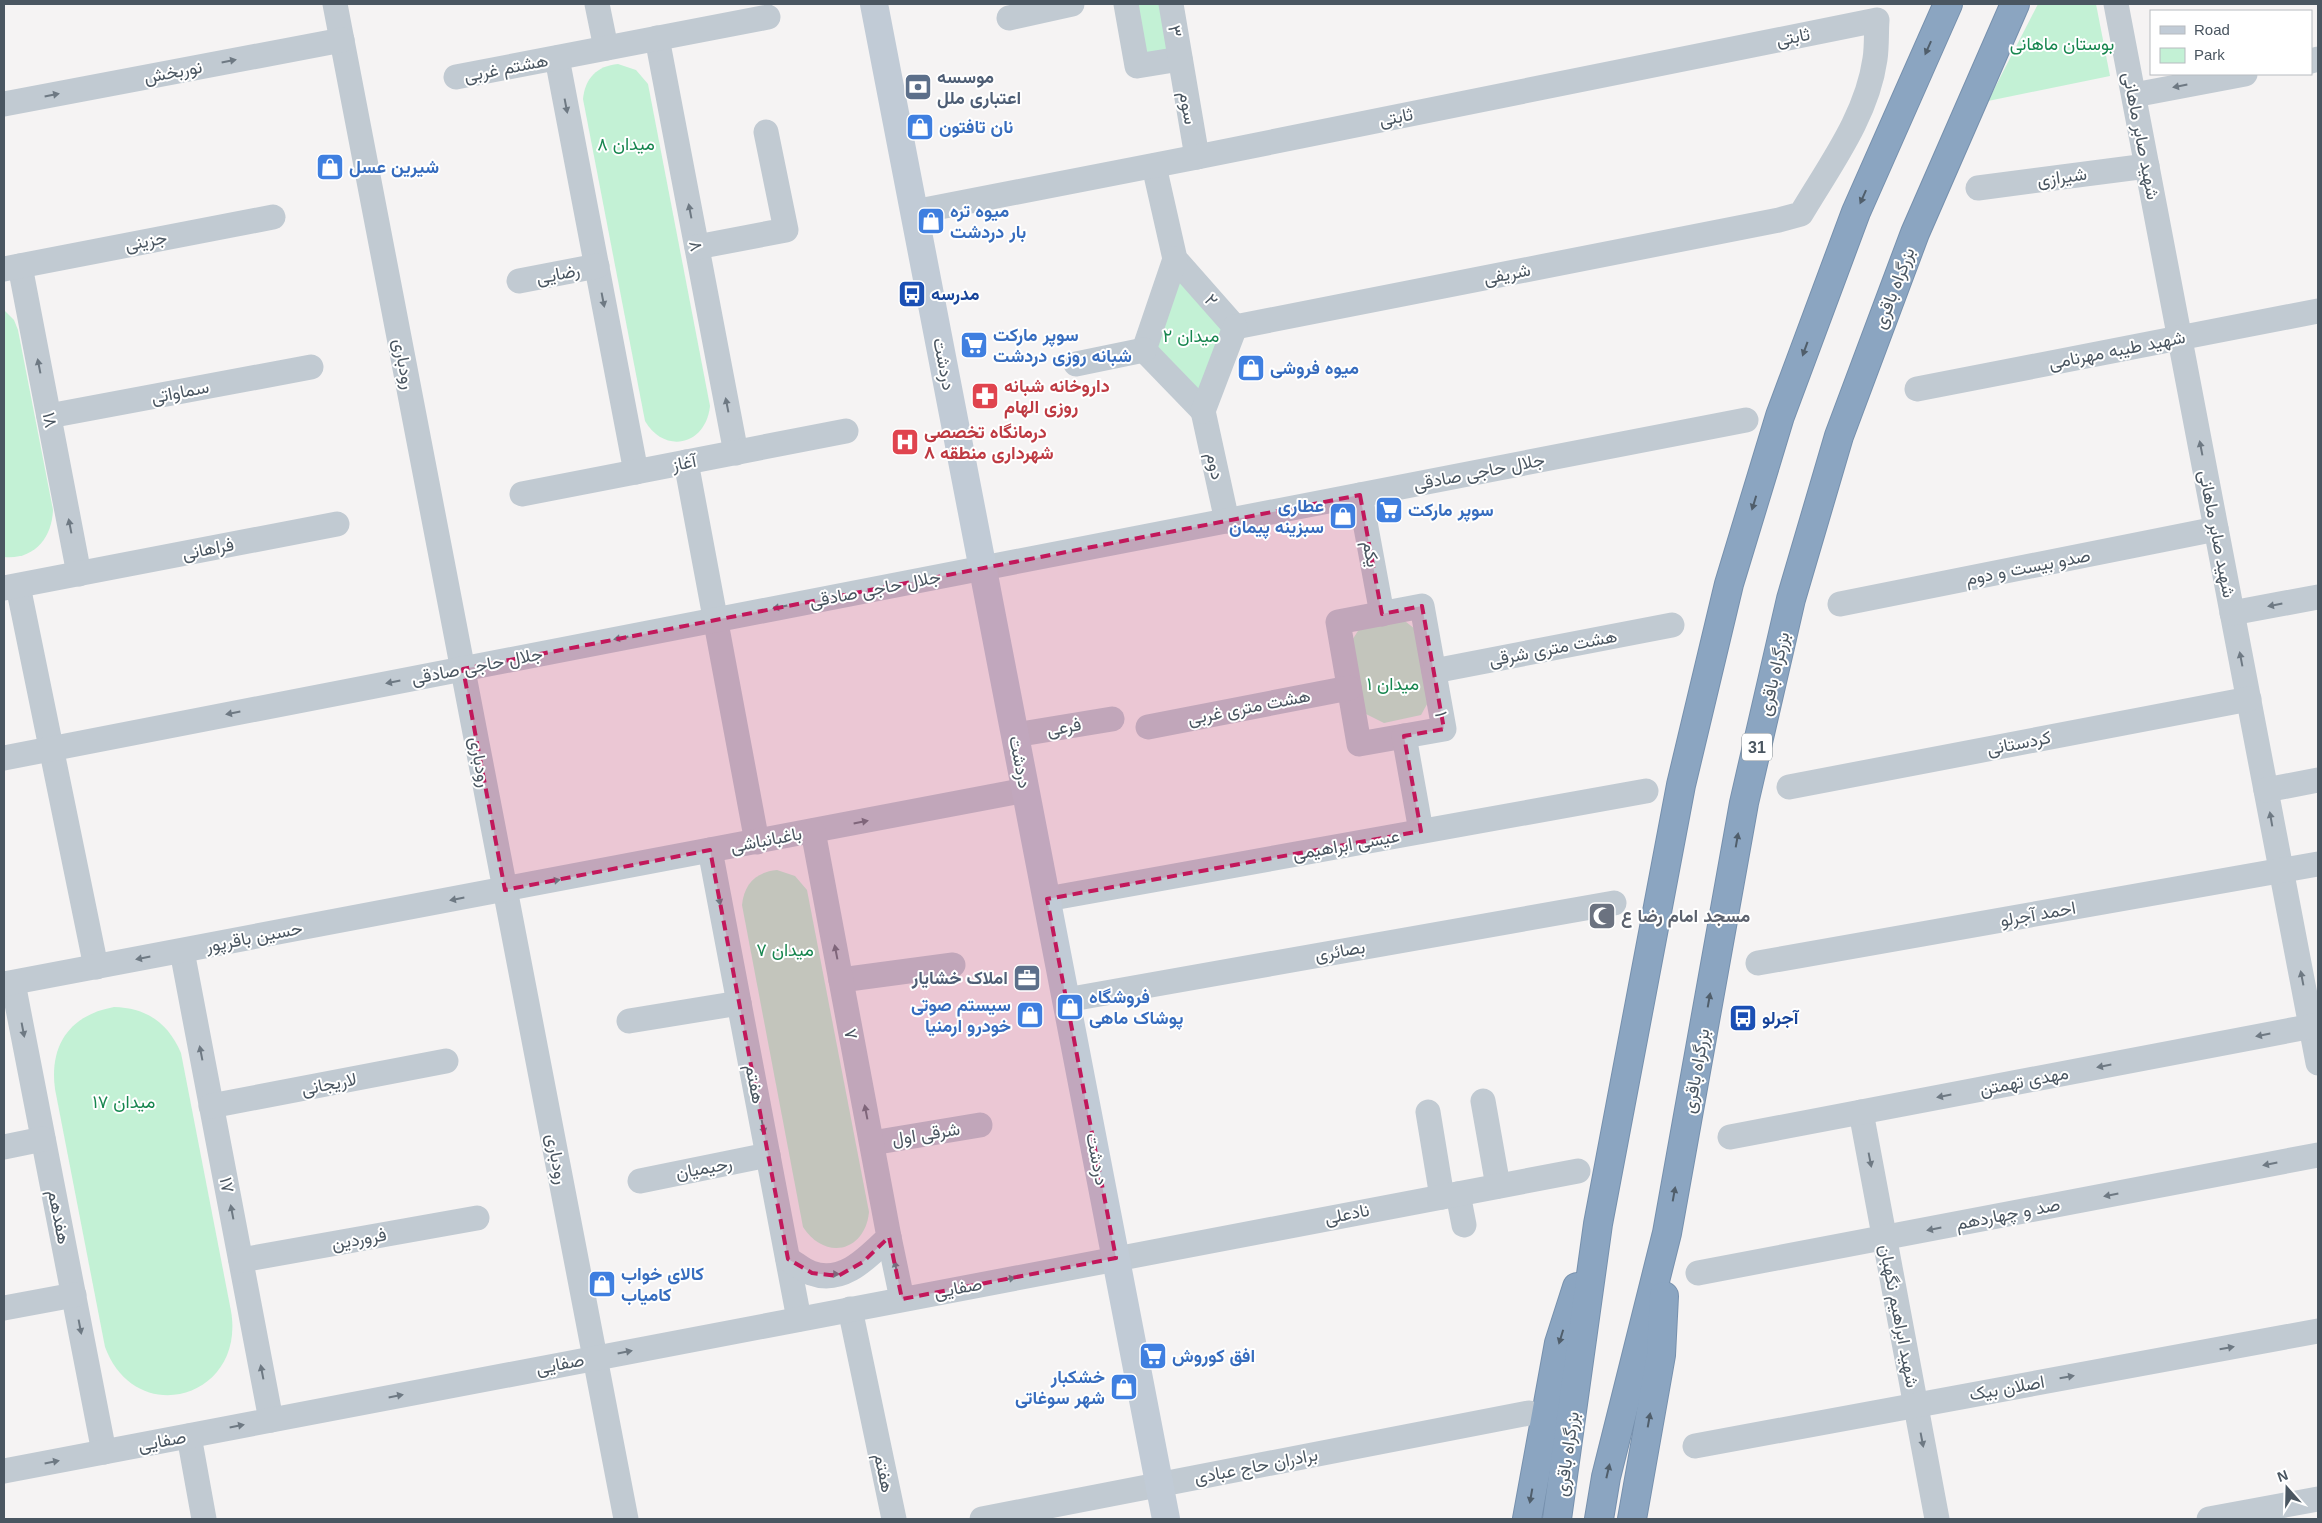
<svg xmlns="http://www.w3.org/2000/svg" width="2322" height="1523" font-family="Arial,Vazirmatn,sans-serif">
<rect width="100%" height="100%" fill="#f5f3f3"/>
<g fill="#c3f1d5">
<polygon points="1133,4 1164,4 1173,52 1143,57"/>
<polygon points="2038,4 2096,4 2110,76 1988,101"/>
<path d="M 618,64 L 636,70 L 648,84 L 710,406 C 706,445 665,455 645,421 L 583,99 C 585,78 597,66 618,64 Z"/>
<polygon points="1179,280 1225,329 1200,392 1156,346"/>
<path d="M 4,310 L 14,320 L 18,330 L 53,510 C 52,538 34,560 4,557 Z"/>
<polygon points="1401,618 1415,629 1431,697 1421,715 1384,723 1364,713 1351,642 1361,626"/>
<path d="M 777,870 L 795,876 L 807,890 L 869,1212 C 865,1252 825,1261 803,1227 L 742,905 C 744,884 756,872 777,870 Z"/>
<path d="M 114,1007 C 147,1008 168,1023 181,1053 L 231,1311 C 246,1398 136,1430 105,1347 L 55,1089 C 49,1045 70,1015 114,1007 Z"/>
</g>
<g fill="none" stroke-linecap="round" stroke-linejoin="round">
<g stroke="#7690ad" stroke-width="30">
<g id="highway">
<polyline points="1527,1519 1559,1343 1577,1287"/>
<polyline points="1557,1519 1598,1224 1681,785 1729,584 1780,416 1856,212 1948,4"/>
<polyline points="1599,1519 1606,1477 1667,1233 1744,803 1791,599 1839,436 1915,233 2015,4"/>
<polyline points="1632,1519 1661,1355 1664,1296"/>
</g>
</g>
<g stroke="#c1cad2" stroke-width="25">
<polyline points="335,4 626,1519"/>
<polyline points="597,4 606,48"/>
<polyline points="1126,4 1137,66 1180,59"/>
<polyline points="1171,4 1197,157"/>
<polyline points="2116,4 2318,1063"/>
<polyline points="1009,18 1072,4"/>
<polyline points="657,38 736,453"/>
<polyline points="557,58 636,472"/>
<polyline points="2311,61 2318,59"/>
<polyline points="456,77 768,17"/>
<polyline points="2134,95 2245,74"/>
<polyline points="4,104 342,40"/>
<polyline points="1154,166 1175,259 1235,327"/>
<polyline points="1978,188 2147,166"/>
<path d="M 914,212 L 1197,157 L 1877,20 C 1876,33 1877,46 1875,59 C 1867,116 1830,165 1801,214 L 1779,220 L 1235,327"/>
<polyline points="697,247 786,230 766,132"/>
<polyline points="20,266 79,574"/>
<polyline points="4,269 273,217"/>
<polyline points="519,281 597,266"/>
<polyline points="1144,350 1175,259"/>
<polyline points="1144,350 1203,411"/>
<polyline points="1076,364 1144,350"/>
<polyline points="1917,389 2318,311"/>
<polyline points="1203,411 1227,521"/>
<polyline points="1203,411 1235,327"/>
<polyline points="49,416 311,367"/>
<polyline points="686,462 757,842"/>
<polyline points="522,494 846,431"/>
<polyline points="1360,495 1382,614"/>
<polyline points="18,586 96,967"/>
<polyline points="4,588 337,524"/>
<polyline points="1840,604 2216,529"/>
<polygon points="1422,606 1444,729 1359,744 1338,622"/>
<polyline points="2232,613 2318,597"/>
<polyline points="1434,671 1672,625"/>
<polyline points="1148,727 1349,688"/>
<polyline points="1015,735 1112,719"/>
<polyline points="1404,736 1421,831"/>
<polyline points="4,758 1746,420"/>
<polyline points="1789,787 2249,699"/>
<polyline points="2266,790 2318,780"/>
<polyline points="710,850 799,1319"/>
<polyline points="1047,899 1646,791"/>
<polyline points="182,951 271,1420"/>
<polyline points="1758,963 2318,864"/>
<polyline points="841,980 953,965"/>
<polyline points="13,983 104,1452"/>
<polyline points="4,984 1026,790"/>
<polyline points="1066,1000 1614,903"/>
<polyline points="629,1021 739,1003"/>
<polyline points="1483,1101 1498,1186"/>
<polyline points="211,1106 446,1061"/>
<polyline points="1428,1112 1442,1197"/>
<polyline points="1861,1112 1937,1519"/>
<polyline points="1730,1137 2318,1025"/>
<polyline points="872,1143 980,1125"/>
<polyline points="4,1147 43,1139"/>
<polyline points="640,1181 768,1155"/>
<polyline points="1458,1194 1464,1225"/>
<polyline points="889,1237 902,1299"/>
<path d="M 788,1259 C 795,1263 803,1270 811,1273 C 843,1285 868,1257 889,1237 L 813,831"/>
<polyline points="241,1260 477,1218"/>
<polyline points="1698,1273 2318,1155"/>
<polyline points="4,1308 74,1295"/>
<polyline points="850,1309 894,1519"/>
<polyline points="189,1436 204,1519"/>
<polyline points="1695,1446 2318,1331"/>
<polyline points="4,1471 1578,1171"/>
<polyline points="982,1519 1529,1413"/>
<polyline points="2209,1519 2318,1499"/>
</g>
<polyline stroke="#c1cbd6" stroke-width="28" points="874,4 1166,1519"/>
<use href="#highway" stroke="#8ba5c1" stroke-width="28"/>
</g>
<defs><path id="oneway-solid" d="M-6-.8H1V-3.2L6.5 0L1 3.2V.8H-6Z" transform="scale(1.25)"/></defs>
<g fill="#505e6b">
<use href="#oneway-solid" transform="translate(1928 48) rotate(114)"/>
<use href="#oneway-solid" transform="translate(1863 197) rotate(114)"/>
<use href="#oneway-solid" transform="translate(1805 349) rotate(110)"/>
<use href="#oneway-solid" transform="translate(1754 503) rotate(107)"/>
<use href="#oneway-solid" transform="translate(1737 840) rotate(-80)"/>
<use href="#oneway-solid" transform="translate(1709 1000) rotate(-80)"/>
<use href="#oneway-solid" transform="translate(1674 1194) rotate(-80)"/>
<use href="#oneway-solid" transform="translate(1561 1337) rotate(107)"/>
<use href="#oneway-solid" transform="translate(1649 1420) rotate(-80)"/>
<use href="#oneway-solid" transform="translate(1608 1471) rotate(-77)"/>
<use href="#oneway-solid" transform="translate(1531 1496) rotate(100)"/>
</g>
<g fill="#6e7983">
<use href="#oneway-solid" transform="translate(229 61) rotate(-11)"/>
<use href="#oneway-solid" transform="translate(2180 86) rotate(169)"/>
<use href="#oneway-solid" transform="translate(52 95) rotate(-11)"/>
<use href="#oneway-solid" transform="translate(566 106) rotate(79)"/>
<use href="#oneway-solid" transform="translate(690 211) rotate(-101)"/>
<use href="#oneway-solid" transform="translate(603 300) rotate(79)"/>
<use href="#oneway-solid" transform="translate(39 366) rotate(-101)"/>
<use href="#oneway-solid" transform="translate(727 405) rotate(-101)"/>
<use href="#oneway-solid" transform="translate(2201 448) rotate(-101)"/>
<use href="#oneway-solid" transform="translate(70 526) rotate(-101)"/>
<use href="#oneway-solid" transform="translate(2275 605) rotate(169)"/>
<use href="#oneway-solid" transform="translate(780 607) rotate(169)"/>
<use href="#oneway-solid" transform="translate(621 638) rotate(169)"/>
<use href="#oneway-solid" transform="translate(2241 659) rotate(-101)"/>
<use href="#oneway-solid" transform="translate(393 682) rotate(169)"/>
<use href="#oneway-solid" transform="translate(233 713) rotate(169)"/>
<use href="#oneway-solid" transform="translate(2271 819) rotate(-100)"/>
<use href="#oneway-solid" transform="translate(861 822) rotate(-11)"/>
<use href="#oneway-solid" transform="translate(553 881) rotate(-11)"/>
<use href="#oneway-solid" transform="translate(719 898) rotate(79)"/>
<use href="#oneway-solid" transform="translate(457 899) rotate(169)"/>
<use href="#oneway-solid" transform="translate(836 952) rotate(-101)"/>
<use href="#oneway-solid" transform="translate(143 958) rotate(169)"/>
<use href="#oneway-solid" transform="translate(2302 978) rotate(-101)"/>
<use href="#oneway-solid" transform="translate(23 1030) rotate(79)"/>
<use href="#oneway-solid" transform="translate(2263 1035) rotate(169)"/>
<use href="#oneway-solid" transform="translate(201 1053) rotate(-101)"/>
<use href="#oneway-solid" transform="translate(2104 1066) rotate(169)"/>
<use href="#oneway-solid" transform="translate(1944 1096) rotate(169)"/>
<use href="#oneway-solid" transform="translate(866 1112) rotate(-101)"/>
<use href="#oneway-solid" transform="translate(763 1127) rotate(79)"/>
<use href="#oneway-solid" transform="translate(1870 1160) rotate(79)"/>
<use href="#oneway-solid" transform="translate(2270 1164) rotate(169)"/>
<use href="#oneway-solid" transform="translate(2111 1195) rotate(169)"/>
<use href="#oneway-solid" transform="translate(232 1212) rotate(-101)"/>
<use href="#oneway-solid" transform="translate(1934 1229) rotate(169)"/>
<use href="#oneway-solid" transform="translate(896 1268) rotate(-103)"/>
<use href="#oneway-solid" transform="translate(832 1274)"/>
<use href="#oneway-solid" transform="translate(1008 1279) rotate(-11)"/>
<use href="#oneway-solid" transform="translate(80 1327) rotate(79)"/>
<use href="#oneway-solid" transform="translate(2227 1348) rotate(-10)"/>
<use href="#oneway-solid" transform="translate(625 1352) rotate(-11)"/>
<use href="#oneway-solid" transform="translate(262 1372) rotate(-101)"/>
<use href="#oneway-solid" transform="translate(2067 1377) rotate(-10)"/>
<use href="#oneway-solid" transform="translate(396 1396) rotate(-11)"/>
<use href="#oneway-solid" transform="translate(237 1426) rotate(-11)"/>
<use href="#oneway-solid" transform="translate(1922 1440) rotate(79)"/>
<use href="#oneway-solid" transform="translate(52 1462) rotate(-11)"/>
</g>
<path fill="#c2185b" fill-opacity="0.2" stroke="#c2185b" stroke-width="4" stroke-dasharray="10 6" stroke-linejoin="round" d="M 1360,495 L 1382,614 L 1422,606 L 1444,729 L 1404,736 L 1421,831 L 1047,899 L 1116,1258 L 902,1299 L 889,1237 L 863,1262 L 838,1276 L 812,1273 L 788,1259 L 710,850 L 505,890 L 463,669 Z"/>
<defs>
<g id="bank-square" transform="scale(1.4375)"><rect x="-9" y="-9" width="18" height="18" rx="4" fill="#5c6f8a" stroke="#fff"/><path d="M-6-4H6V4H-6ZM0-2.3a2.3 2.3 0 1 0 0 4.6a2.3 2.3 0 1 0 0-4.6Z" fill="#fff"/></g>
<g id="shop-square" transform="scale(1.4375)"><rect x="-9" y="-9" width="18" height="18" rx="4" fill="#3f7fe0" stroke="#fff"/><path d="M-5-2.5h2.3a2.7 3.5 0 0 1 5.4 0H5L5.5 6h-11ZM-1.5-2.5h3a1.5 2.3 0 0 0-3 0Z" fill="#fff"/></g>
<g id="bus-square" transform="scale(1.4375)"><rect x="-9" y="-9" width="18" height="18" rx="4" fill="#1a4fb4" stroke="#fff"/><path d="M-5-6H5V4H4V6H2V4H-2V6H-4V4H-5ZM-3.5-4V0h7V-4ZM-3.5 1.2v1.5H-2V1.2ZM2 1.2v1.5H3.5V1.2Z" fill="#fff"/></g>
<g id="supermarket-square" transform="scale(1.4375)"><rect x="-9" y="-9" width="18" height="18" rx="4" fill="#3f7fe0" stroke="#fff"/><path d="M-6-5.5h2.5l.6 2H6L4.5 2H-2.5L-4.4-4H-6ZM-1.5 3.2a1.3 1.3 0 1 0 .1 0ZM3 3.2a1.3 1.3 0 1 0 .1 0Z" fill="#fff"/></g>
<g id="pharmacy-square" transform="scale(1.4375)"><rect x="-9" y="-9" width="18" height="18" rx="4" fill="#e0444e" stroke="#fff"/><path d="M-2-6h4v4h4v4h-4v4h-4v-4h-4v-4h4Z" fill="#fff"/></g>
<g id="hospital-square" transform="scale(1.4375)"><rect x="-9" y="-9" width="18" height="18" rx="4" fill="#e0444e" stroke="#fff"/><path d="M-5-5h3v3.5h4V-5h3V5h-3V1.5h-4V5h-3Z" fill="#fff"/></g>
<g id="mosque-square" transform="scale(1.4375)"><rect x="-9" y="-9" width="18" height="18" rx="4" fill="#6b7280" stroke="#fff"/><path d="M3.5-4.9A6 6 0 1 0 3.5 4.9A5 5 0 1 1 3.5-4.9Z" fill="#fff"/></g>
<g id="office-square" transform="scale(1.4375)"><rect x="-9" y="-9" width="18" height="18" rx="4" fill="#5c6f8a" stroke="#fff"/><path d="M-6-3h4V-5.5h4V-3h4V5H-6ZM-1-4.5V-3h2v-1.5ZM-6 0V1H6V0Z" fill="#fff"/></g>
</defs>
<g fill-rule="evenodd">
<use href="#bank-square" x="918" y="87"/>
<use href="#shop-square" x="920" y="127"/>
<use href="#shop-square" x="330" y="167"/>
<use href="#shop-square" x="931" y="221"/>
<use href="#bus-square" x="912" y="294"/>
<use href="#supermarket-square" x="974" y="345"/>
<use href="#shop-square" x="1251" y="368"/>
<use href="#pharmacy-square" x="985" y="396"/>
<use href="#hospital-square" x="905" y="442"/>
<use href="#supermarket-square" x="1389" y="510"/>
<use href="#shop-square" x="1343" y="516"/>
<use href="#mosque-square" x="1602" y="916"/>
<use href="#office-square" x="1027" y="978"/>
<use href="#shop-square" x="1070" y="1007"/>
<use href="#shop-square" x="1030" y="1015"/>
<use href="#bus-square" x="1743" y="1018"/>
<use href="#shop-square" x="602" y="1284"/>
<use href="#supermarket-square" x="1153" y="1356"/>
<use href="#shop-square" x="1124" y="1387"/>
</g>
<g text-anchor="middle" stroke-width="4" stroke-linejoin="round" paint-order="stroke">
<rect fill="#fff" stroke="#808990" stroke-width="1" x="1742" y="733.5" width="30" height="27" rx="4"/>
<g font-size="16" font-weight="bold" fill="#4a5661">
<text x="1757" y="753">31</text>
</g>
<g font-size="18" fill="#4a5661" stroke="#fff">
<text transform="translate(1175 31) rotate(80)" y="6">۳</text>
<text transform="translate(1793 37) rotate(-11)" y="6">ثابتی</text>
<text transform="translate(506 68) rotate(-11)" y="6">هشتم غربی</text>
<text transform="translate(173 72) rotate(-11)" y="6">نوربخش</text>
<text transform="translate(1188 108) rotate(80)" y="6">سوم</text>
<text transform="translate(1396 117) rotate(-11)" y="6">ثابتی</text>
<text transform="translate(2141 136) rotate(79)" y="6">شهید صابر ماهانی</text>
<text transform="translate(2062 177) rotate(-8)" y="6">شیرازی</text>
<text transform="translate(146 241) rotate(-11)" y="6">جزینی</text>
<text transform="translate(696 246) rotate(79)" y="6">۸</text>
<text transform="translate(558 274) rotate(-11)" y="6">رضایی</text>
<text transform="translate(1507 274) rotate(-11)" y="6">شریفی</text>
<text transform="translate(1894 288) rotate(-69)" y="6">بزرگراه باقری</text>
<text transform="translate(1211 300) rotate(49)" y="6">۲</text>
<text transform="translate(2117 350) rotate(-11)" y="6">شهید طیبه مهرنامی</text>
<text transform="translate(404 364) rotate(79)" y="6">رودباری</text>
<text transform="translate(944 364) rotate(79)" y="6">دردشت</text>
<text transform="translate(180 392) rotate(-11)" y="6">سماواتی</text>
<text transform="translate(50 420) rotate(79)" y="6">۱۸</text>
<text transform="translate(684 463) rotate(-11)" y="6">آغاز</text>
<text transform="translate(1215 466) rotate(78)" y="6">دوم</text>
<text transform="translate(1479 472) rotate(-11)" y="6">جلال حاجی صادقی</text>
<text transform="translate(2217 534) rotate(79)" y="6">شهید صابر ماهانی</text>
<text transform="translate(208 549) rotate(-11)" y="6">فراهانی</text>
<text transform="translate(1371 554) rotate(80)" y="6">یکم</text>
<text transform="translate(2028 567) rotate(-11)" y="6">صدو بیست و دوم</text>
<text transform="translate(875 589) rotate(-11)" y="6">جلال حاجی صادقی</text>
<text transform="translate(1553 648) rotate(-11)" y="6">هشت متری شرقی</text>
<text transform="translate(477 666) rotate(-11)" y="6">جلال حاجی صادقی</text>
<text transform="translate(1774 674) rotate(-77)" y="6">بزرگراه باقری</text>
<text transform="translate(1249 707) rotate(-11)" y="6">هشت متری غربی</text>
<text transform="translate(1441 714) rotate(80)" y="6">۱</text>
<text transform="translate(1064 727) rotate(-10)" y="6">فرعی</text>
<text transform="translate(2019 743) rotate(-11)" y="6">کردستانی</text>
<text transform="translate(480 762) rotate(79)" y="6">رودباری</text>
<text transform="translate(1020 762) rotate(79)" y="6">دردشت</text>
<text transform="translate(766 840) rotate(-11)" y="6">باغبانباشی</text>
<text transform="translate(1346 845) rotate(-10)" y="6">عیسی ابراهیمی</text>
<text transform="translate(2038 914) rotate(-10)" y="6">احمد آجرلو</text>
<text transform="translate(254 937) rotate(-11)" y="6">حسین باقرپور</text>
<text transform="translate(1340 951) rotate(-10)" y="6">بصائری</text>
<text transform="translate(851 1034) rotate(79)" y="6">۷</text>
<text transform="translate(1696 1071) rotate(-80)" y="6">بزرگراه باقری</text>
<text transform="translate(2024 1081) rotate(-11)" y="6">مهدی تهمتن</text>
<text transform="translate(329 1084) rotate(-11)" y="6">لاریجانی</text>
<text transform="translate(755 1084) rotate(79)" y="6">هفتم</text>
<text transform="translate(926 1134) rotate(-9)" y="6">شرقی اول</text>
<text transform="translate(557 1159) rotate(79)" y="6">رودباری</text>
<text transform="translate(1097 1159) rotate(79)" y="6">دردشت</text>
<text transform="translate(704 1168) rotate(-11)" y="6">رحیمیان</text>
<text transform="translate(227 1185) rotate(79)" y="6">۱۷</text>
<text transform="translate(1347 1214) rotate(-11)" y="6">نادعلی</text>
<text transform="translate(2008 1214) rotate(-11)" y="6">صد و چهاردهم</text>
<text transform="translate(59 1217) rotate(79)" y="6">هفدهم</text>
<text transform="translate(359 1239) rotate(-10)" y="6">فروردین</text>
<text transform="translate(958 1288) rotate(-11)" y="6">صفایی</text>
<text transform="translate(1899 1316) rotate(79)" y="6">شهید ابراهیم نگهبان</text>
<text transform="translate(560 1364) rotate(-11)" y="6">صفایی</text>
<text transform="translate(2007 1388) rotate(-10)" y="6">اصلان بیک</text>
<text transform="translate(162 1441) rotate(-11)" y="6">صفایی</text>
<text transform="translate(1567 1454) rotate(-82)" y="6">بزرگراه باقری</text>
<text transform="translate(1256 1466) rotate(-11)" y="6">برادران حاج عبادی</text>
<text transform="translate(884 1473) rotate(78)" y="6">هفتم</text>
</g>
<g font-size="18" fill="#17864f" stroke="#fff">
<text x="2062" y="50">بوستان ماهانی</text>
<text x="626" y="150">میدان ۸</text>
<text x="1191" y="342">میدان ۲</text>
<text x="1393" y="690">میدان ۱</text>
<text x="785" y="956">میدان ۷</text>
<text x="124" y="1108">میدان ۱۷</text>
</g>
<g font-size="18" font-weight="bold" fill="#4e5e75" stroke="#fff" text-anchor="start">
<text x="937" y="83">موسسه<tspan x="937" dy="21">اعتباری ملل</tspan></text>
<text x="1008" y="984" text-anchor="end">املاک خشایار</text>
</g>
<g font-size="18" font-weight="bold" fill="#366cbe" stroke="#fff" text-anchor="start">
<text x="939" y="133">نان تافتون</text>
<text x="349" y="173">شیرین عسل</text>
<text x="950" y="217">میوه تره<tspan x="950" dy="21">بار دردشت</tspan></text>
<text x="993" y="341">سوپر مارکت<tspan x="993" dy="21">شبانه روزی دردشت</tspan></text>
<text x="1270" y="374">میوه فروشی</text>
<text x="1324" y="512" text-anchor="end">عطاری<tspan x="1324" dy="21">سبزینه پیمان</tspan></text>
<text x="1408" y="516">سوپر مارکت</text>
<text x="1089" y="1003">فروشگاه<tspan x="1089" dy="21">پوشاک ماهی</tspan></text>
<text x="1011" y="1011" text-anchor="end">سیستم صوتی<tspan x="1011" dy="21">خودرو ارمنیا</tspan></text>
<text x="621" y="1280">کالای خواب<tspan x="621" dy="21">کامیاب</tspan></text>
<text x="1172" y="1362">افق کوروش</text>
<text x="1105" y="1383" text-anchor="end">خشکبار<tspan x="1105" dy="21">شهر سوغاتی</tspan></text>
</g>
<g font-size="18" font-weight="bold" fill="#164399" stroke="#fff" text-anchor="start">
<text x="931" y="300">مدرسه</text>
<text x="1762" y="1024">آجرلو</text>
</g>
<g font-size="18" font-weight="bold" fill="#be3a42" stroke="#fff" text-anchor="start">
<text x="1004" y="392">داروخانه شبانه<tspan x="1004" dy="21">روزی الهام</tspan></text>
<text x="924" y="438">درمانگاه تخصصی<tspan x="924" dy="21">شهرداری منطقه ۸</tspan></text>
</g>
<g font-size="18" font-weight="bold" fill="#5b616d" stroke="#fff" text-anchor="start">
<text x="1621" y="922">مسجد امام رضا ع</text>
</g>
</g>
<rect width="2322" height="1523" fill="none" stroke="#4a5661" stroke-width="10"/>
<rect x="2150" y="10" width="162" height="65" fill="#ffffff" stroke="#b7bbc0"/>
<rect x="2160" y="26" width="25" height="8" fill="#c1cbd6" stroke="#b7bbc0"/>
<text x="2194" y="35" font-size="15" fill="#4a5661">Road</text>
<rect x="2160" y="48" width="25" height="15" fill="#c3f1d5" stroke="#b7bbc0"/>
<text x="2194" y="60" font-size="15" fill="#4a5661">Park</text>
<g transform="translate(2287 1488) rotate(340)" stroke="#ffffff" stroke-width="4" paint-order="stroke">
<path d="M0-4L9 19L0 12L-9 19Z" fill="#4a5661"/>
<text y="-8" font-size="14" font-weight="bold" text-anchor="middle" fill="#4a5661">N</text>
</g>
</svg>
